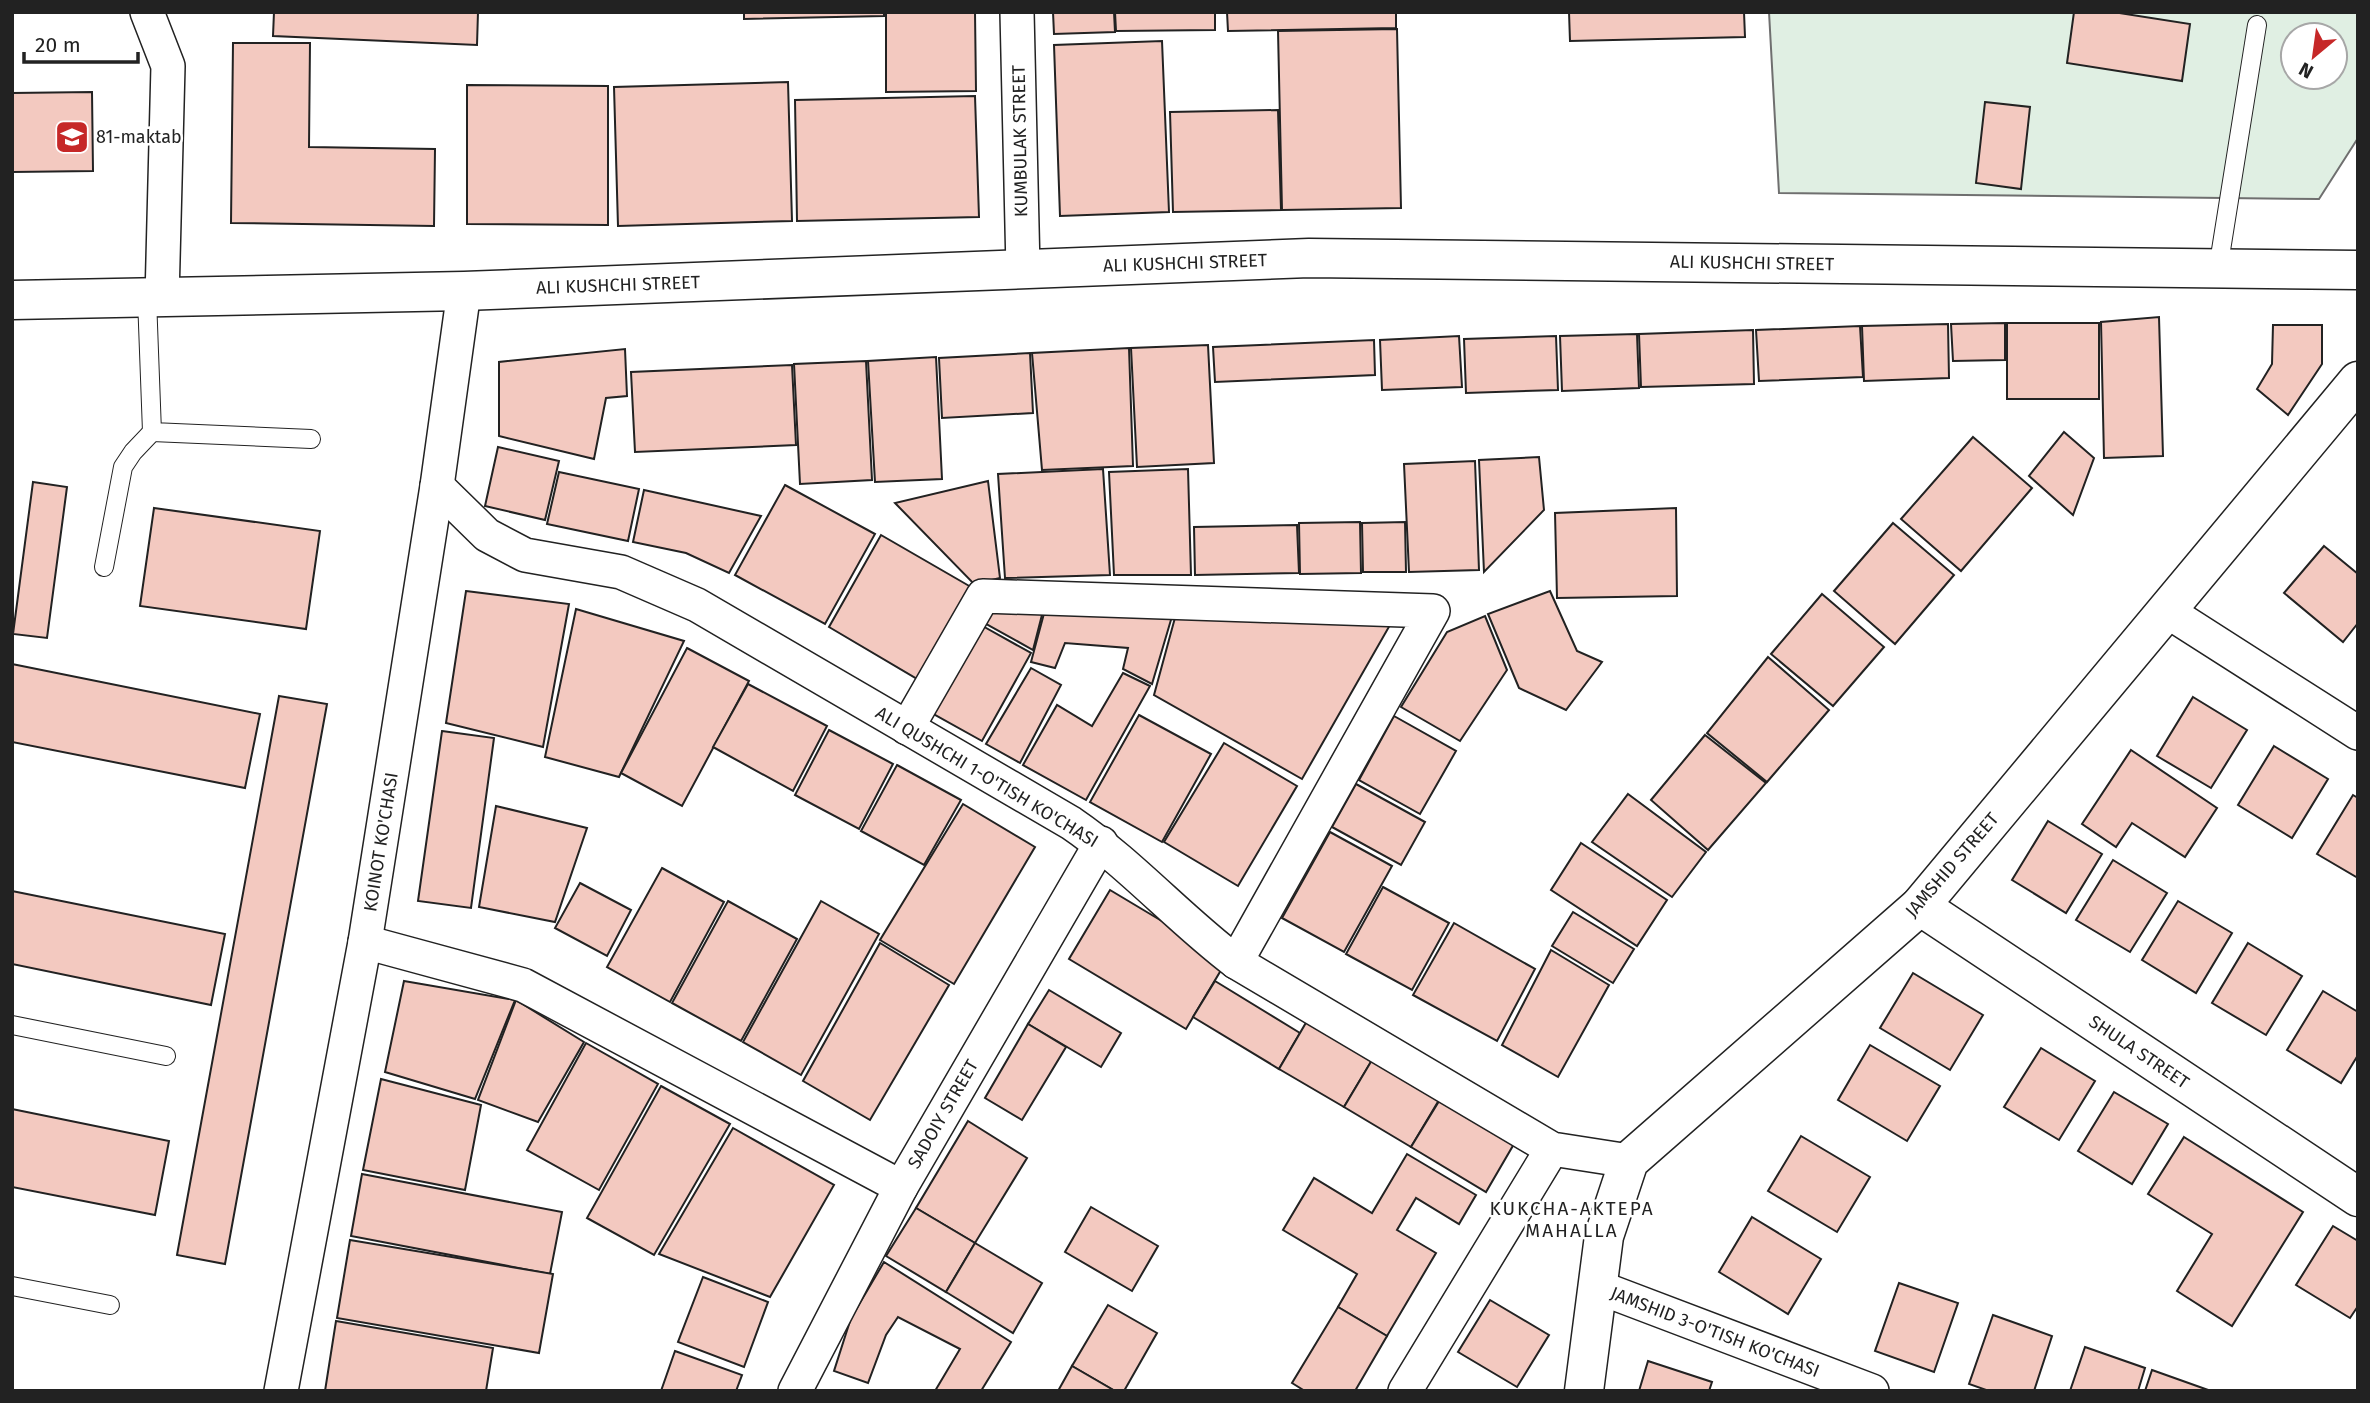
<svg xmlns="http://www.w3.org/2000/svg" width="2370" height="1403" font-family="'Fira Sans',sans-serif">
<rect width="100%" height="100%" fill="#fff"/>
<path fill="#e0efe3" stroke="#6f6f6f" stroke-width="2" fill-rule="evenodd" d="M 1769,12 L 2358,12 L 2358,138 L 2319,199 L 1779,193 ZM 2293,35 L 2335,35 L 2335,77 L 2293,77 Z"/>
<g fill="#f3c9c0" stroke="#222" stroke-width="2">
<polygon points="274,12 478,12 477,45 273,36"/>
<polygon points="744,12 884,12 884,16 744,19"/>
<polygon points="886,12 975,12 976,91 886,92"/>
<polygon points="1053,12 1114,12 1115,32 1054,34"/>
<polygon points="1115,12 1215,12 1215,30 1116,31"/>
<polygon points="1227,12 1396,12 1396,28 1228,31"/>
<polygon points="1569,12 1744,12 1745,37 1570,41"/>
<polygon points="2074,12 2113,12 2190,24 2182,81 2067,63"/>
<polygon points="1397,29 1401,208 1282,210 1278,31"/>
<polygon points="1162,41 1169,212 1060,216 1054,45"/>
<polygon points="233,43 310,43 309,147 435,149 434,226 231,223"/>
<polygon points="788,82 792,221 618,226 614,87"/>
<polygon points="467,85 608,86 608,225 467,224"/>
<polygon points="92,92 93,171 12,172 12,93"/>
<polygon points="975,96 979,217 797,221 795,100"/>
<polygon points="1985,102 2030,107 2021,189 1976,183"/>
<polygon points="1278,110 1281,210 1173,212 1170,112"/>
<polygon points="2159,317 2163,456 2104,458 2101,322"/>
<polygon points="2005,323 2005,360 1953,361 1951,324"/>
<rect x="2007" y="323" width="92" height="76"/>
<polygon points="1948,324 1949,378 1864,381 1862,326"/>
<polygon points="2273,325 2322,325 2322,364 2288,415 2257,389 2272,364"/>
<polygon points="1860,326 1863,377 1759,381 1756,330"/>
<polygon points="1753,330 1754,384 1641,387 1639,334"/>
<polygon points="1637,334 1639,388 1562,391 1560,336"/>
<polygon points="1459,336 1462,387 1382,390 1380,340"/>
<polygon points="1556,336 1558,390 1466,393 1464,339"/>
<polygon points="1374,340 1375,375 1215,382 1213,347"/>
<polygon points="1208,345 1214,463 1137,467 1131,348"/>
<polygon points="1129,348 1133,466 1042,470 1032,353"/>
<polygon points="625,349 627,396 606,398 594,459 499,436 499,362"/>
<polygon points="1030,353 1033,413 942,418 939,358"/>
<polygon points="936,357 942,479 875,482 868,361"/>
<polygon points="866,361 872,480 800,484 794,364"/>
<polygon points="792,365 796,445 635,452 631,372"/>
<polygon points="2064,432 2094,458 2073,515 2029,476"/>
<polygon points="1973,437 2032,488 1961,571 1901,519"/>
<polygon points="498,447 559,461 545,520 485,506"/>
<polygon points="1539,457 1544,510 1484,572 1479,460"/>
<polygon points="1475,461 1479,570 1409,572 1404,464"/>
<polygon points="1103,469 1110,575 1005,578 998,474"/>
<polygon points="1188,469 1191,575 1114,575 1109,472"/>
<polygon points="559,472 639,489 628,541 547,524"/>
<polygon points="988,481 1000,578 974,584 895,503"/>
<polygon points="33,482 67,487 47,638 13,634"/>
<polygon points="785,485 875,534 825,624 735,575"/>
<polygon points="644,490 761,516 729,573 686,553 633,542"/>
<polygon points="154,508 320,531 306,629 140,606"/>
<polygon points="1676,508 1677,596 1557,598 1555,513"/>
<polygon points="1360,522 1361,573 1300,574 1299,523"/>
<polygon points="1405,522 1406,572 1363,572 1362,523"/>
<polygon points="1893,523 1954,575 1895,644 1834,591"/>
<polygon points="1297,525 1299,573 1195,575 1194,527"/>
<polygon points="881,535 971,587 919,680 829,627"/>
<polygon points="2324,546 2358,574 2358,623 2343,642 2284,593"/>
<polygon points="466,591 569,604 543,747 446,723"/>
<polygon points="1550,591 1577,651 1602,662 1566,710 1519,688 1488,614"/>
<polygon points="1822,594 1884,647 1833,706 1771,654"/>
<polygon points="990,605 1044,607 1033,650 981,621"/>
<polygon points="1046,606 1173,613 1152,684 1123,669 1128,648 1065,643 1055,668 1031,662"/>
<polygon points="576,609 684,641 619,777 545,757"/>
<polygon points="1176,614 1390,625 1302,779 1154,695"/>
<polygon points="1485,616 1507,670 1460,741 1401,707 1447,632"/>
<polygon points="979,624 1031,653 982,741 930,712"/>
<polygon points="687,648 749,681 682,806 621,773"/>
<polygon points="1768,657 1829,710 1767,782 1707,733"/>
<polygon points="12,664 260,714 245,788 12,742"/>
<polygon points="1031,668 1061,685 1020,763 986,744"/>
<polygon points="1123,673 1150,686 1086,800 1023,765 1057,705 1092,726"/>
<polygon points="748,684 827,726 793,791 713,747"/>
<polygon points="279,696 327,704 225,1264 177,1255"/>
<polygon points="2193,697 2247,730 2211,788 2157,756"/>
<polygon points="1139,715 1211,754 1162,842 1090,802"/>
<polygon points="1394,716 1456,751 1420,814 1359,780"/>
<polygon points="829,730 893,764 859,829 795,795"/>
<polygon points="442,731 494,738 471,908 418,901"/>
<polygon points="1705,735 1766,783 1708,850 1651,800"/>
<polygon points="1224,743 1297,786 1238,886 1164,842"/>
<polygon points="2274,746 2328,779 2292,838 2238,805"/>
<polygon points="2131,750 2217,808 2185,857 2132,823 2116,847 2082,824"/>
<polygon points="897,765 961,800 924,865 861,831"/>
<polygon points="1356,784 1425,822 1401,865 1332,827"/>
<polygon points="1628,794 1706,852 1672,897 1592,842"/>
<polygon points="2353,795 2358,798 2358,878 2317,854"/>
<polygon points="963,804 1035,847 954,984 880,940"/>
<polygon points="496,806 587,828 555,922 479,907"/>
<polygon points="2048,821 2102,854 2066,913 2012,880"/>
<polygon points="1330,832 1392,866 1344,952 1282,918"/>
<polygon points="1581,843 1667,900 1637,946 1551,890"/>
<polygon points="2113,860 2167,893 2130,952 2076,920"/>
<polygon points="662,868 724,902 670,1002 607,967"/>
<polygon points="580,883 631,910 607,956 555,928"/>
<polygon points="1383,887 1449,923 1412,990 1346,954"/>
<polygon points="1110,890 1227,960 1186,1029 1069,959"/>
<polygon points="12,891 225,934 211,1005 12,964"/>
<polygon points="728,901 797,939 741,1041 672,1003"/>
<polygon points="821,901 879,934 801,1075 743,1042"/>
<polygon points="2178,901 2232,933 2196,993 2142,960"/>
<polygon points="1573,912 1634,949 1613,983 1552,946"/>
<polygon points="1454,923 1535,969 1497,1041 1413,995"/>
<polygon points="880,943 949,985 870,1120 803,1081"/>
<polygon points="2248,943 2302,976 2266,1035 2212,1003"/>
<polygon points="1551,950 1609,985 1558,1077 1502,1045"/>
<polygon points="1913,973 1983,1015 1950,1070 1880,1028"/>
<polygon points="404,981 515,1000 475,1099 385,1072"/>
<polygon points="1215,981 1300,1033 1279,1069 1193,1017"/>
<polygon points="1049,990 1121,1033 1101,1067 1028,1024"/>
<polygon points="2323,991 2358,1012 2358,1055 2341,1083 2287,1050"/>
<polygon points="516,1000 584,1042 538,1122 478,1100"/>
<polygon points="1307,1021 1372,1060 1344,1107 1279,1069"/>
<polygon points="1028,1024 1066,1047 1022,1120 985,1098"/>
<polygon points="586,1043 658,1084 599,1190 527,1150"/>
<polygon points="1870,1045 1940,1086 1907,1141 1838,1100"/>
<polygon points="2041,1048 2095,1081 2059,1140 2004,1107"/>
<polygon points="1372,1060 1439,1100 1411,1147 1344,1107"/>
<polygon points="381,1079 481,1105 465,1190 363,1170"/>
<polygon points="661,1086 730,1124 654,1255 587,1218"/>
<polygon points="2114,1092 2168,1124 2132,1184 2078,1151"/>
<polygon points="1444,1093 1518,1137 1486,1192 1411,1147"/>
<polygon points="12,1109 169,1141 155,1215 12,1187"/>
<polygon points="968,1121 1027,1158 975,1243 916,1208"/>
<polygon points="733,1128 834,1185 770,1297 659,1254"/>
<polygon points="1801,1136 1870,1177 1837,1232 1768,1191"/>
<polygon points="2184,1137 2303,1212 2232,1326 2177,1291 2212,1234 2148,1194"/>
<polygon points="1407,1154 1476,1195 1459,1224 1416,1198 1397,1230 1436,1253 1387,1336 1338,1307 1357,1274 1283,1230 1314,1178 1372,1213"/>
<polygon points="362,1174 562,1212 550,1274 351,1236"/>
<polygon points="1091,1207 1158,1246 1132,1291 1065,1252"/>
<polygon points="916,1208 975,1243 946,1292 886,1256"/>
<polygon points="1752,1217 1821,1259 1788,1314 1719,1272"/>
<polygon points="2333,1226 2358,1241 2358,1306 2350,1318 2296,1285"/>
<polygon points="350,1240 553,1274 539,1353 337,1318"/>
<polygon points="975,1243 1042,1283 1013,1333 946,1292"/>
<polygon points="884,1262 1011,1342 981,1391 935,1391 960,1349 898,1317 886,1335 868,1383 834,1371 851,1318"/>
<polygon points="703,1277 768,1302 744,1367 678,1342"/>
<polygon points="1899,1283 1958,1303 1934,1372 1875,1351"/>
<polygon points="1490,1300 1549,1335 1517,1387 1458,1352"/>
<polygon points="1108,1305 1157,1333 1124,1391 1115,1391 1072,1366"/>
<polygon points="1338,1307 1387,1336 1355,1391 1305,1391 1292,1383"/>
<polygon points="1993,1315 2052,1336 2034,1391 1989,1391 1969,1384"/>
<polygon points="336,1321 493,1348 486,1391 325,1391"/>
<polygon points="2085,1347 2145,1368 2138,1391 2070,1391"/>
<polygon points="675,1351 742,1375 736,1391 661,1391"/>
<polygon points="1648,1361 1712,1382 1709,1391 1639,1391"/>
<polygon points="1072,1366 1115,1391 1058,1391"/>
<polygon points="2152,1370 2211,1391 2145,1391"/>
</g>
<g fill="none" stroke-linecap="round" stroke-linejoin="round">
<g stroke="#222" stroke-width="20">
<g id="lane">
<polyline points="2218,269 2257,25"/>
<polyline points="147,298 152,432 311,439"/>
<polyline points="104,567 123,467 133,452 152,432"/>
<polyline points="12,1025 166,1056"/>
<polyline points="12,1286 110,1305"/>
</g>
</g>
<g stroke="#222" stroke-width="36">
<g id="street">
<polyline points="147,12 168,66 162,298"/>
<polyline points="1017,12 1023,269"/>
<path d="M 437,486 L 487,535 L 525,555 L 621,572 L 697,605 L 1071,823 C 1131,864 1179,919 1236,962 L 1552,1149 L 1629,1161"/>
<polyline points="2167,611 2358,733"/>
<polyline points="907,728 983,596 1433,611 1236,962"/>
<polyline points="365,942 523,985 901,1187"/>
<polyline points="1598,1287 1872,1391"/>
<polyline points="281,1391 365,942 437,486 464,291"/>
<polyline points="795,1391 901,1187 1101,843"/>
<polyline points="1405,1391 1552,1149"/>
</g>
</g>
<g stroke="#222" stroke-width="41">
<g id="secondary">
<polyline points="12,300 464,291 1309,258 2358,270"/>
<polyline points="1920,906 2358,1197"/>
<polyline points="1584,1391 1604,1236 1629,1161 1920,906 2358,381"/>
</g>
</g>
<use href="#lane" stroke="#fff" stroke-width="18"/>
<use href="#street" stroke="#fff" stroke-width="33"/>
<use href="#secondary" stroke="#fff" stroke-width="38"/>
</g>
<defs>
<g id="school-square" transform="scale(1.75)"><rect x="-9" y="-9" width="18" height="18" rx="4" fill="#c62828" stroke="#fff"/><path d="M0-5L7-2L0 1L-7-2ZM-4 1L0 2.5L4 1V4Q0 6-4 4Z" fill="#fff"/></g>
</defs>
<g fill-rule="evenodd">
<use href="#school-square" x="72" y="137"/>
</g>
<g text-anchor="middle" stroke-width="5" stroke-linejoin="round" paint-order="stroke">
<g font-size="18" fill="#222" stroke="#fff" text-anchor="start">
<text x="96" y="143">81-maktab</text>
</g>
<g font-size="18" fill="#222" stroke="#fff">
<text transform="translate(1020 141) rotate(-91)" y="6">KUMBULAK STREET</text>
<text transform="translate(1185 263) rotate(-2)" y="6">ALI KUSHCHI STREET</text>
<text transform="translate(1752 263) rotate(1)" y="6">ALI KUSHCHI STREET</text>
<text transform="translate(618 285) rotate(-2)" y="6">ALI KUSHCHI STREET</text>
<text transform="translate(987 777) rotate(31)" y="6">ALI QUSHCHI 1-O'TISH KO'CHASI</text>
<text transform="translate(381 842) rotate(-81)" y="6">KOINOT KO'CHASI</text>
<text transform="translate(1952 865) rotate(-49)" y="6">JAMSHID STREET</text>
<text transform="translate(2139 1052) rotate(34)" y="6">SHULA STREET</text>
<text transform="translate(943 1114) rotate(-60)" y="6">SADOIY STREET</text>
<text transform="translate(1715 1332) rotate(21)" y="6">JAMSHID 3-O'TISH KO'CHASI</text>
</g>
<g font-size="19" letter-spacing="2" fill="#222" stroke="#fff">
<text x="1572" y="1215">KUKCHA-AKTEPA<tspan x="1572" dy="22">MAHALLA</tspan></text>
</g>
</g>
<rect width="2370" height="1403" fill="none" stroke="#222222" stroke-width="28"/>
<g transform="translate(2314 56) rotate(209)"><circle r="33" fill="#ffffff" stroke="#a7a7a7" stroke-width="2"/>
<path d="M0-5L12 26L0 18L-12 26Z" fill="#c62828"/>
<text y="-10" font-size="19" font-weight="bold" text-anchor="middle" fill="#222222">N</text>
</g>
<path d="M24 52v10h114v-10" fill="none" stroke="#222222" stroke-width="3.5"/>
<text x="35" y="52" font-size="21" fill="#222222" stroke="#ffffff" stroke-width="5" paint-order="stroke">20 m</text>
</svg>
